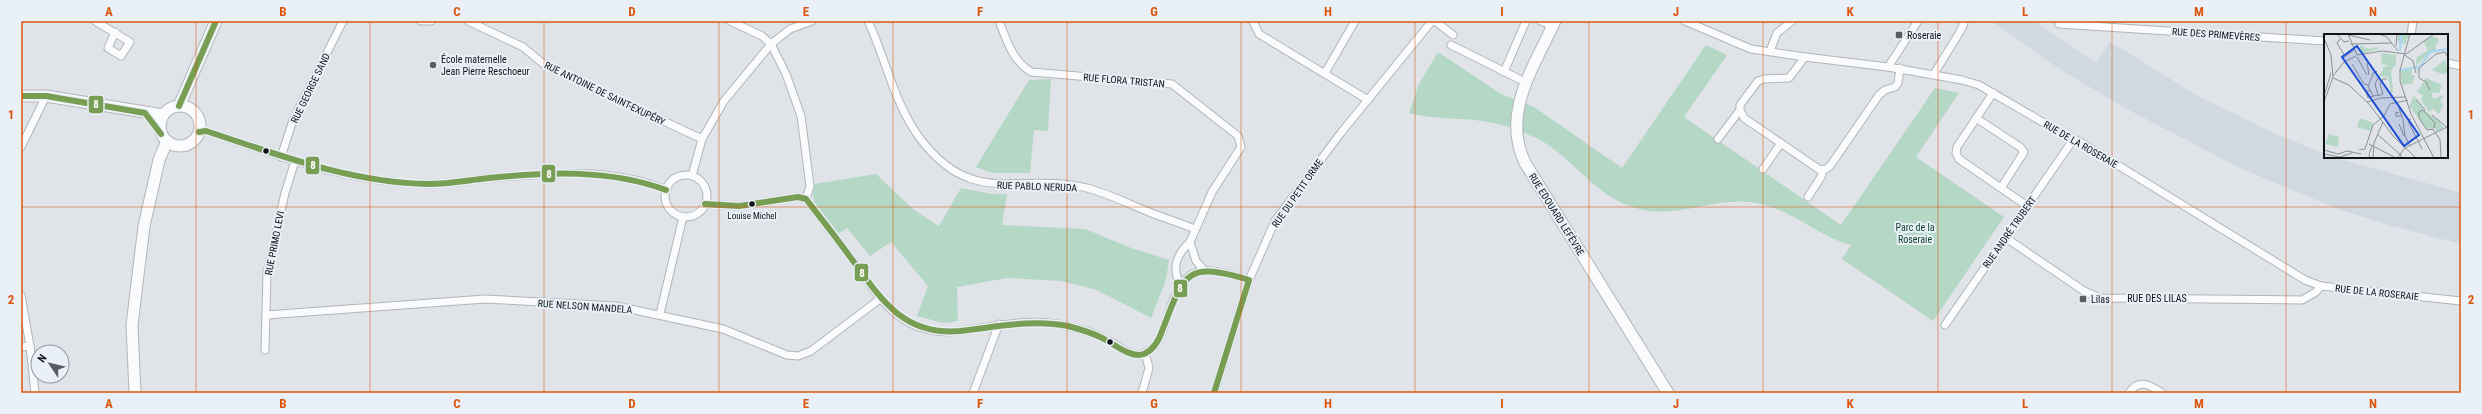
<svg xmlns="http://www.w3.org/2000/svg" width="2482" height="414" font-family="'Roboto Condensed',sans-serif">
<rect width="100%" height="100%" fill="#e0e3e8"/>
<polygon fill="#d0d8e2" points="1992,21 2034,21 2096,63 2110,42 2198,96 2273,133 2325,154 2325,157 2333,157 2461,193 2461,244 2392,226 2338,209 2240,168 2125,108 2058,68"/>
<g fill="#b4d7c6">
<path d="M 1706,45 L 1727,55 L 1684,117 L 1841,225 L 1935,88 L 1959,93 L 1916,157 L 2004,217 L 1933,321 L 1842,259 L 1851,245 C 1813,235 1792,207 1749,202 C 1710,198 1675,220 1636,208 C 1595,197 1574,158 1538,139 C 1519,129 1496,122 1474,120 C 1452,118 1431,119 1409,113 L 1419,84 L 1438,52 L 1501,94 L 1534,107 L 1622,168 Z"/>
<polygon points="1051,79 1048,131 1034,130 1030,173 992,173 976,167 1029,80"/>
<path d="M 876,174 L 913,209 L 939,226 L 961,188 L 992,194 L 1007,194 L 1002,225 L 1085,229 L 1131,248 L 1169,260 L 1166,280 L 1151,318 L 1097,290 L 1061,281 L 1007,278 L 957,287 L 958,321 L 943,323 L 917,316 L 928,286 L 891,242 L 870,256 L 847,228 L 838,234 C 825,217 809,206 814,184 Z"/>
</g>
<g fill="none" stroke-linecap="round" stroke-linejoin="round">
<g stroke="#b2b5b8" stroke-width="9">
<g id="street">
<polyline points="95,21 130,42 121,56 108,48 115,32"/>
<polyline points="421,21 431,21"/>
<polyline points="468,21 523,47 546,66 702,139"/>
<polyline points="730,21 762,36 771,44 786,74 801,116 810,186 806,199"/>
<path d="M 868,21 C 886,59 894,103 919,137 C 973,210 1019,171 1087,188 C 1109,194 1129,204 1149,212 C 1164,218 1180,223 1195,229"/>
<path d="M 999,21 C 1007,41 1012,60 1031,72 L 1172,84 L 1238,136 L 1241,147 L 1212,192 L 1190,242 L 1196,261 L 1205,271"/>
<polyline points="1253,21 1259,34 1368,100"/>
<polyline points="1435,21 1453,35"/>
<polyline points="1541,21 1553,26"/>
<polyline points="1685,21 1751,49 1805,57 1888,67 1962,80 1979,85 2063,134 2080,142 2305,280 2321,286 2461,301"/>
<polyline points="2060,21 2059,24 2325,41"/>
<polyline points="2411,35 2413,21"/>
<polyline points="1451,45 1527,83"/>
<polyline points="1770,51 1777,33 1792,21"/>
<polyline points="1805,57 1789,78 1764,79 1758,81 1740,105 1740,110 1744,118 1820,170 1826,169 1830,166 1879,95 1885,90 1895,87 1898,83 1900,68"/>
<polyline points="2447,63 2461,66"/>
<polyline points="1888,67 1918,21"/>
<polyline points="1504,72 1526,21"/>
<polyline points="1325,73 1355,21"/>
<polyline points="1934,74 1961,30 1964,23 1962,21"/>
<polyline points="1993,93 1957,147 1956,153 1959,159 2027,206"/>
<polyline points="1976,118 2020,147 2024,152 2001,188"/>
<path d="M 199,132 L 206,131 C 282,156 346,183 429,184 C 449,184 469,180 489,178 C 546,173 613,167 666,190"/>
<polyline points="1718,139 1740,110"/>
<polyline points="21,147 46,96"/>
<polyline points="281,157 293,120 343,21"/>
<polyline points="1763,169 1781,143"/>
<circle cx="686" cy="196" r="21"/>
<polyline points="692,176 702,139 724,101 771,44 790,29 812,21"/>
<polyline points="1808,197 1821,177 1823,170"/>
<path d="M 806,199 C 820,217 834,235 848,254 C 878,295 899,338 959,331 C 998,327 1027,317 1067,326 C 1082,329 1096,334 1109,341 C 1117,345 1124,352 1133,354 C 1137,355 1142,355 1145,353 C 1157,347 1161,336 1165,324 C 1182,269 1192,261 1249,280"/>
<polyline points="705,204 739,206 798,197 806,199"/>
<polyline points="2006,238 2084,291 2100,298 2302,300 2316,292 2321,286"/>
<path d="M 1180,284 C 1171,267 1177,254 1190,242"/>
<polyline points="21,295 30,346 35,393"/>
<polyline points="660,314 683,217"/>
<polyline points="266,315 485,299 616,306 723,329 787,355 798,356 811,351 880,299"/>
<polyline points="1945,325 2073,140"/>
<polyline points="21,347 30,346"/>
<polyline points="265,350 267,273 285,193 295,161"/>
<polyline points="973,393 999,324"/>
<polyline points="1142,393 1149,368 1145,353"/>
<polyline points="1214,393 1249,280 1275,221 1340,134 1432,21"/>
<path d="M 2129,393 C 2139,378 2150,385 2162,393"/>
</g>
</g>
<g stroke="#b2b5b8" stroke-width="13">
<g id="secondary">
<path d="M 1555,21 C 1534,67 1501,113 1525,163 L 1668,393"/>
<polyline points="21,96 46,96 163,115"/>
<circle cx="180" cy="126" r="20"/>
<polyline points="179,106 216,21"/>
<polyline points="135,393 132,325 144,226 159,160 167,141"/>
</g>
</g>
<use href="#street" stroke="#fafbfc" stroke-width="7"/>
<use href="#secondary" stroke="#fafbfc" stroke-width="11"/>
<g stroke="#e9f0f8" stroke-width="9">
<g id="bus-1">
<polyline points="21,96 46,96 145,113 161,134"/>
<polyline points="179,106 216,21"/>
<path d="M 199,132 L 206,131 C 279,155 351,183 429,184 C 449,184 469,180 489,178 C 549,172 609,169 666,190"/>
<path d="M 705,204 L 739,206 L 798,197 L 806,199 C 820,217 835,236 848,254 C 879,296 901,336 960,331 C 997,327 1031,319 1068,326 C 1079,329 1090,332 1100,337 C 1112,342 1130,359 1144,354 C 1153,350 1159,340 1162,331 C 1184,275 1184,260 1249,280 L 1214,393"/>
</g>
</g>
<use href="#bus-1" stroke="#779e52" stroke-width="6"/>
</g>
<path fill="none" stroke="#dd560d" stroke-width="1" stroke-opacity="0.55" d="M 196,21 L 196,393M 370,21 L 370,393M 544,21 L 544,393M 719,21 L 719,393M 893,21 L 893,393M 1067,21 L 1067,393M 1241,21 L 1241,393M 1415,21 L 1415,393M 1589,21 L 1589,393M 1763,21 L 1763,393M 1938,21 L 1938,393M 2112,21 L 2112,393M 2286,21 L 2286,393M 21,207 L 2461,207"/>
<g fill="#595c60" stroke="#e9f0f8" stroke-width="1.5">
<rect x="1895" y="31" width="8" height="8" rx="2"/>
<circle cx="433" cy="65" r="4"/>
<rect x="2079" y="295" width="8" height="8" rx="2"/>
</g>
<g fill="#111417" stroke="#e9f0f8" stroke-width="1.5">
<circle cx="266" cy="151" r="3.5"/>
<circle cx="752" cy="204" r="3.5"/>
<circle cx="1110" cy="342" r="3.5"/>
</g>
<g text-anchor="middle" stroke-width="4" stroke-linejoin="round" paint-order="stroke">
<g font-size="9" fill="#111417" stroke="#e9f0f8">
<text x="752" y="219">Louise Michel</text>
</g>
<g font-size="10" fill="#111417" stroke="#e9f0f8">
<text transform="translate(2216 34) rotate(4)" y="4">RUE DES PRIMEVÈRES</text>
<text transform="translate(1124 80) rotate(5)" y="4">RUE FLORA TRISTAN</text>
<text transform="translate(310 88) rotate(-64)" y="4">RUE GEORGE SAND</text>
<text transform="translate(605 93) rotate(26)" y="4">RUE ANTOINE DE SAINT-EXUPÉRY</text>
<text transform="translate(2081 144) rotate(30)" y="4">RUE DE LA ROSERAIE</text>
<text transform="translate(1037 186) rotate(2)" y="4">RUE PABLO NERUDA</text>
<text transform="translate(1297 193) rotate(-55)" y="4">RUE DU PETIT ORME</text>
<text transform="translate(1557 214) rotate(58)" y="4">RUE EDOUARD LEFÈVRE</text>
<text transform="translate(2009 232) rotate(-55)" y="4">RUE ANDRÉ TRUBERT</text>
<text transform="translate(274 243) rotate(-79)" y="4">RUE PRIMO LEVI</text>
<text transform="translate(2377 292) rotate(6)" y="4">RUE DE LA ROSERAIE</text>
<text x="2157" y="302">RUE DES LILAS</text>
<text transform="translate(585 306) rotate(4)" y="4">RUE NELSON MANDELA</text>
</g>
<g font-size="10" fill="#111417" stroke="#e9f0f8" text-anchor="start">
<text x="1907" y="39">Roseraie</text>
<text x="441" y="63">École maternelle<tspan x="441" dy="12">Jean Pierre Reschoeur</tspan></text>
<text x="2091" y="303">Lilas</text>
</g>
<g font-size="10" fill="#0f442c" stroke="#e9f0f8">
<text x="1915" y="231">Parc de la<tspan x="1915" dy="12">Roseraie</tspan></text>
</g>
</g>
<g transform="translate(2324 34)">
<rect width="124" height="124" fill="#e0e3e8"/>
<path d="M 64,0 L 86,0 L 81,10 L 74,8 L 73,1 ZM 108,2 L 115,5 L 111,14 L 113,17 L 106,18 L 92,32 L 92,24 L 104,16 L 99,7 ZM 36,11 L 45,15 L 54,13 L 54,15 L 37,20 ZM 57,19 L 72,21 L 72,31 L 67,36 L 69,58 L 67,59 L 64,43 L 54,42 L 59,36 L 58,33 L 66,32 L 58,30 ZM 121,26 L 124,39 L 118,40 L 108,36 ZM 89,33 L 87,41 L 91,41 L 88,50 L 78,51 L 76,36 ZM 102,44 L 118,51 L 115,59 L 108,59 L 108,64 L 112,63 L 110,67 L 117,61 L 120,62 L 116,66 L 119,71 L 115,80 L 109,75 L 105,78 L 97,66 L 99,61 L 93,58 ZM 90,62 L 100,76 L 115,87 L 120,94 L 112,98 L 111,94 L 103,95 L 85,72 ZM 36,84 L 49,89 L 46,97 L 33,93 ZM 5,100 L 15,103 L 14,113 L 1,110 Z" fill="#b4d7c6"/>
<path fill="none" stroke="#a6d4f1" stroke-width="2" d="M 76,17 L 77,0M 76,36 L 94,33M 94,36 L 106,18 L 124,15"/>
<path fill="none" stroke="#8d9094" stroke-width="1" d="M 13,0 L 20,8 L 25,7M 24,0 L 33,21M 55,0 L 63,3 L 74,17M 86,0 L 76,36 L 76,47 L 87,80 L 110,124M 24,1 L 46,6M 0,4 L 7,21 L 9,43 L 0,68M 16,5 L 13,9 L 21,22M 26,10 L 68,9M 72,12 L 73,0M 33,21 L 58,17 L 82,20 L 110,0M 81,21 L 89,27 L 92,39M 33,23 L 43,41M 19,24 L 30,16M 43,29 L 45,41M 28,30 L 40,50 L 44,51M 95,34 L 112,20 L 121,18 L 123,22M 95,34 L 95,44 L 102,48 L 106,56M 9,42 L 20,28 L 32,22M 9,44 L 25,51 L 45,70 L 70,103 L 92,124M 54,44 L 51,50 L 54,61M 46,56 L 42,58 L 44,64 L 53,61M 0,62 L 7,39M 49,62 L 44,52 L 50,38 L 51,38 L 52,37 L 53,38 L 51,38M 53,62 L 59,60 L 56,50 L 59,45 L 63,45M 92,65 L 101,76M 43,68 L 57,64 L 81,63M 73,68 L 79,86 L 81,102 L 86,112M 99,76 L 95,78 L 95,84 L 103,96 L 110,95M 99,76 L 111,89 L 110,94M 75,79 L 72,78 L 72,82 L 78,82M 108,81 L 124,94M 87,85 L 84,87 L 98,115M 75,90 L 80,102M 109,96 L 116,105 L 117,124M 53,100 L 77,121 L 77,124M 45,110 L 72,124M 81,114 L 123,93M 0,116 L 14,120 L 23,117 L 37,120M 35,116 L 41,115 L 49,91 L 60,82 L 66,70 L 84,66M 0,120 L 16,123 L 28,119M 46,124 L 45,121 L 48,111M 49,124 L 50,109 L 59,88M 73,124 L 81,114"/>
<path fill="#1d4ed8" fill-opacity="0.15" stroke="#1d4ed8" stroke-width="2" d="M 33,12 L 95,101 L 80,112 L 18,23 Z"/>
<rect width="124" height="124" fill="none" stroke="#111417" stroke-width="2"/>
</g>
<g stroke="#e9f0f8" stroke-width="1.5">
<rect x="88" y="95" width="16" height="19" rx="4" fill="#779e52"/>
<rect x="305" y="156" width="15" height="19" rx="4" fill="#779e52"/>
<rect x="541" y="164" width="15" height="19" rx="4" fill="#779e52"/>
<rect x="854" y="263" width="15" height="19" rx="4" fill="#779e52"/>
<rect x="1173" y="279" width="15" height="19" rx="4" fill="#779e52"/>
</g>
<g font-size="11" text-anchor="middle" font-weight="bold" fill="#fff">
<text x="96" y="108">8</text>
<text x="313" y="169">8</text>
<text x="549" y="178">8</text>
<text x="862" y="277">8</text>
<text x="1180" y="292">8</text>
</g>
<rect width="2482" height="414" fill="none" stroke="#e9f0f8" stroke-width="44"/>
<g transform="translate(50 364) rotate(305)"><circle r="19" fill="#e9f0f8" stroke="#93989e"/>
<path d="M0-3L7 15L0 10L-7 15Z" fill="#595c60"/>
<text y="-6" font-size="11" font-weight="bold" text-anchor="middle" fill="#111417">N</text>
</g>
<rect x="22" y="22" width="2438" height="370" fill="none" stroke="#dd560d" stroke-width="1.5"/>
<g font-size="13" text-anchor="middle" font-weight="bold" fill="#dd560d">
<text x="109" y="16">A</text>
<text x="283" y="16">B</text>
<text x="457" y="16">C</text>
<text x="632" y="16">D</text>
<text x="806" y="16">E</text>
<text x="980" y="16">F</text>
<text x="1154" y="16">G</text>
<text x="1328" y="16">H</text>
<text x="1502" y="16">I</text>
<text x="1676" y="16">J</text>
<text x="1850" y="16">K</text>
<text x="2025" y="16">L</text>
<text x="2199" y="16">M</text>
<text x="2373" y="16">N</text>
<text x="11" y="119">1</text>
<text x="2471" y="119">1</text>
<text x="11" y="304">2</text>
<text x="2471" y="304">2</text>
<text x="109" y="408">A</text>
<text x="283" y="408">B</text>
<text x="457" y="408">C</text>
<text x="632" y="408">D</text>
<text x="806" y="408">E</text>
<text x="980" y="408">F</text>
<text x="1154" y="408">G</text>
<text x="1328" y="408">H</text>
<text x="1502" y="408">I</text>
<text x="1676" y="408">J</text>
<text x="1850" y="408">K</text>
<text x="2025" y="408">L</text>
<text x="2199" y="408">M</text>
<text x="2373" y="408">N</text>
</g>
</svg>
